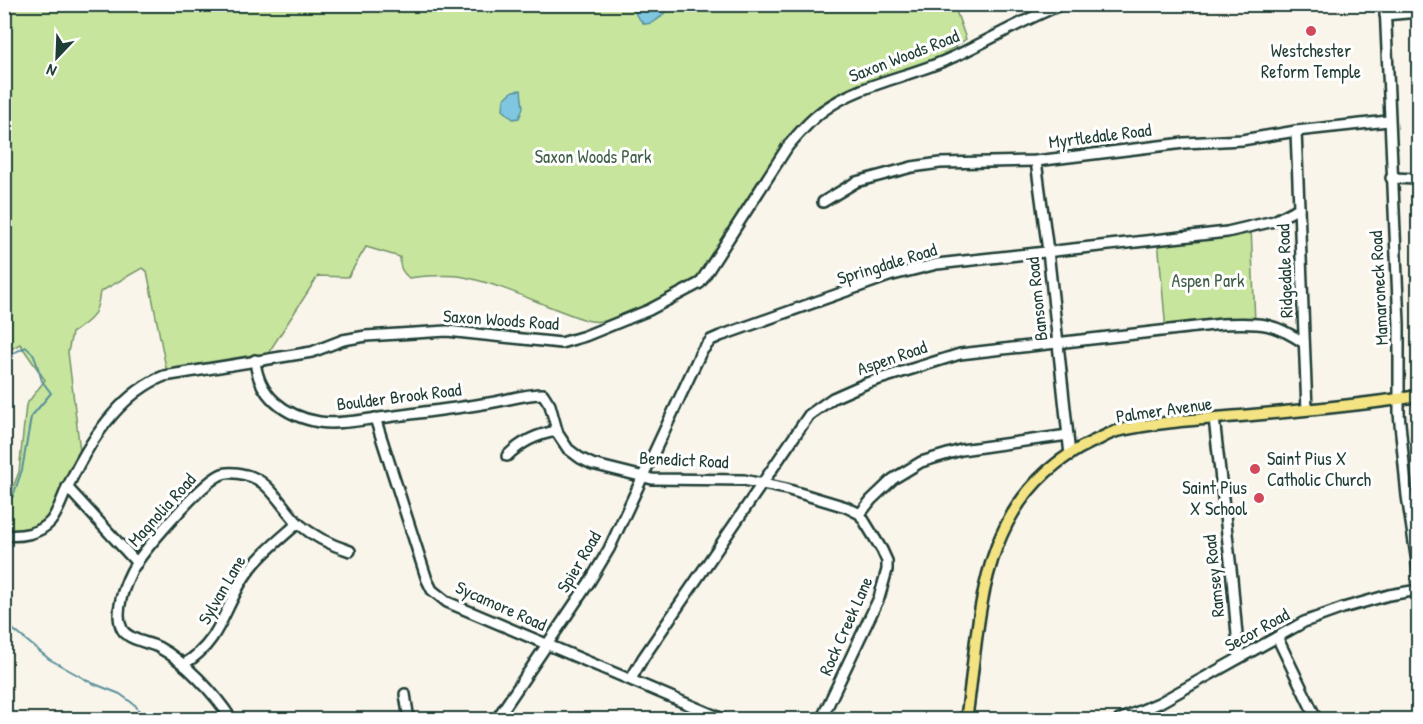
<svg xmlns="http://www.w3.org/2000/svg" width="1423" height="724" font-family="'Patrick Hand',sans-serif">
<rect width="100%" height="100%" fill="#faf5eb"/>
<filter id="ink" filterUnits="userSpaceOnUse"><feTurbulence type="fractalNoise" baseFrequency=".0167" numOctaves="2"/><feDisplacementMap in="SourceGraphic" scale="12" xChannelSelector="R" yChannelSelector="G"/><feConvolveMatrix kernelMatrix="1 2 1 2 8 2 1 2 1" color-interpolation-filters="sRGB"/></filter>
<g filter="url(#ink)">
<g fill="#c7e59d" stroke="#739168" stroke-width="1.5">
<path d="M 5,5 L 954,5 L 966,39 L 929,64 L 850,89 L 818,106 L 791,134 L 711,257 L 701,275 L 667,298 L 608,322 C 601,320 595,323 586,320 C 545,307 507,286 464,277 C 447,274 426,276 409,278 C 402,272 399,267 400,257 L 366,247 L 348,277 L 318,276 L 267,355 L 167,373 L 147,271 L 142,268 L 100,292 C 97,316 92,320 72,333 L 68,352 L 80,451 L 60,509 L 49,519 L 34,528 L 10,533 L 5,532 L 4,510 L 19,472 L 26,405 L 45,380 L 20,344 L 5,352 Z"/>
<polygon points="1251,227 1255,323 1166,331 1158,239"/>
</g>
<g fill="#7fc7e0" stroke="#59909b" stroke-width="1.5">
<path d="M 634,5 L 667,5 L 668,8 C 662,17 655,24 644,24 L 636,15 Z"/>
<polygon points="521,90 523,108 519,118 513,119 503,110 504,99 513,91"/>
</g>
<g fill="none" stroke-linecap="round" stroke-linejoin="round">
<g stroke="#59909b" stroke-width="2">
<polyline points="4,357 26,347 34,355 42,381 51,393 31,417 22,470 13,496 4,510"/>
<polyline points="4,622 49,659 92,683 120,694 135,705 146,720"/>
</g>
<g stroke="#1f3d34" stroke-width="14">
<g id="minor">
<polyline points="1385,4 1399,324 1399,413 1407,496 1418,569"/>
<polyline points="1385,15 1418,12"/>
<polyline points="1296,131 1307,410"/>
<polyline points="1036,161 1048,251 1070,455"/>
<polyline points="1391,178 1418,179"/>
<polyline points="823,202 856,182 912,167 940,163 1036,161 1184,143 1242,140 1296,131 1388,121"/>
<path d="M 255,360 C 258,396 285,416 319,422 C 338,425 360,420 379,418 C 416,413 452,409 489,403 C 507,400 525,394 543,394 L 550,405 L 558,434 L 568,449 L 580,458 L 592,464 L 652,479 L 744,480 L 786,489 L 846,507 L 860,514 L 882,550 L 887,561 L 887,570 L 879,598 L 821,720"/>
<polyline points="375,418 427,580 432,590 447,602 725,720"/>
<polyline points="1214,418 1232,578 1239,658"/>
<path d="M 507,456 C 521,442 537,434 557,431"/>
<polyline points="67,487 137,563"/>
<polyline points="860,514 871,500 893,479 921,462 961,450 1068,435"/>
<path d="M 4,535 C 20,537 40,534 51,521 C 59,511 63,495 69,484 C 89,442 119,394 164,376 L 312,352 L 343,340 L 366,336 L 447,331 L 561,343 L 585,336 L 649,310 L 700,283 L 788,146 C 799,133 810,120 824,110 C 861,83 910,77 951,58 C 988,41 1024,19 1063,4"/>
<polyline points="1277,637 1317,720"/>
<path d="M 184,664 C 219,643 223,612 243,579 C 257,557 279,540 298,523"/>
<path d="M 631,679 L 643,658 L 809,415 L 833,398 L 867,383 L 960,354 L 1222,324 C 1259,323 1272,321 1304,343"/>
<polyline points="405,694 409,720"/>
<path d="M 232,720 C 215,694 185,661 158,647 C 147,642 128,640 122,629 C 114,613 124,586 131,572 C 141,552 200,485 220,475 C 228,471 238,473 246,475 C 270,480 282,508 299,524 C 314,537 331,545 350,551"/>
<polyline points="496,720 590,581 609,549 701,352 711,340 720,336 889,276 937,264 1227,232 1274,221 1299,208"/>
<polyline points="1119,720 1159,703 1304,622 1343,608 1389,595 1418,590"/>
</g>
</g>
<g stroke="#1f3d34" stroke-width="15">
<path id="major" d="M 966,720 C 975,662 976,601 997,546 C 1015,499 1047,463 1092,442 C 1100,439 1109,433 1117,431 C 1161,421 1207,419 1252,415 C 1308,410 1363,405 1418,396"/>
</g>
<use href="#minor" stroke="#fff" stroke-width="9"/>
<use href="#major" stroke="#f4e382" stroke-width="10"/>
</g>
</g>
<g fill="#d1495b" stroke="#fff" stroke-width="2">
<circle cx="1311" cy="31" r="6"/>
<circle cx="1255" cy="469" r="6"/>
<circle cx="1259" cy="498" r="6"/>
</g>
<g text-anchor="middle" stroke-width="6" stroke-linejoin="round" paint-order="stroke">
<g font-size="18" fill="#1f3d34" stroke="#fff">
<text x="1311" y="57">Westchester<tspan x="1311" dy="21">Reform Temple</tspan></text>
<text x="1267" y="465" text-anchor="start">Saint Pius X<tspan x="1267" dy="21">Catholic Church</tspan></text>
<text x="1247" y="494" text-anchor="end">Saint Pius<tspan x="1247" dy="21">X School</tspan></text>
</g>
<g font-size="18" fill="#1f3d34" stroke="#fff">
<text transform="translate(904 56) rotate(-21)" y="6">Saxon Woods Road</text>
<text transform="translate(1100 136) rotate(-7)" y="6">Myrtledale Road</text>
<text transform="translate(887 264) rotate(-17)" y="6">Springdale Road</text>
<text transform="translate(1285 271) rotate(-92)" y="6">Ridgedale Road</text>
<text transform="translate(1379 288) rotate(-93)" y="6">Mamaroneck Road</text>
<text transform="translate(1037 299) rotate(-96)" y="6">Bansom Road</text>
<text transform="translate(501 320) rotate(4)" y="6">Saxon Woods Road</text>
<text transform="translate(892 358) rotate(-19)" y="6">Aspen Road</text>
<text transform="translate(399 397) rotate(-7)" y="6">Boulder Brook Road</text>
<text transform="translate(1164 410) rotate(-8)" y="6">Palmer Avenue</text>
<text transform="translate(684 460) rotate(3)" y="6">Benedict Road</text>
<text transform="translate(162 510) rotate(-48)" y="6">Magnolia Road</text>
<text transform="translate(579 562) rotate(-59)" y="6">Spier Road</text>
<text transform="translate(1214 576) rotate(-96)" y="6">Ramsey Road</text>
<text transform="translate(222 590) rotate(-60)" y="6">Sylvan Lane</text>
<text transform="translate(501 606) rotate(24)" y="6">Sycamore Road</text>
<text transform="translate(846 626) rotate(-66)" y="6">Rock Creek Lane</text>
<text transform="translate(1257 630) rotate(-29)" y="6">Secor Road</text>
</g>
<g font-size="18" fill="#415f49" stroke="#fff">
<text x="593" y="163">Saxon Woods Park</text>
<text x="1208" y="287">Aspen Park</text>
</g>
</g>
<rect width="1423" height="724" fill="none" stroke="#fff" stroke-width="24"/>
<rect x="12" y="12" width="1399" height="700" fill="none" stroke="#1f3d34" stroke-width="2" filter="url(#ink)"/>
<g transform="translate(57 57) rotate(203)" stroke="#ffffff" stroke-width="4.5" paint-order="stroke">
<path d="M0-4.5L10 22L0 15L-10 22Z" fill="#1f3d34"/>
<text y="-9" font-size="16" font-weight="bold" text-anchor="middle" fill="#1f3d34">N</text>
</g>
</svg>
